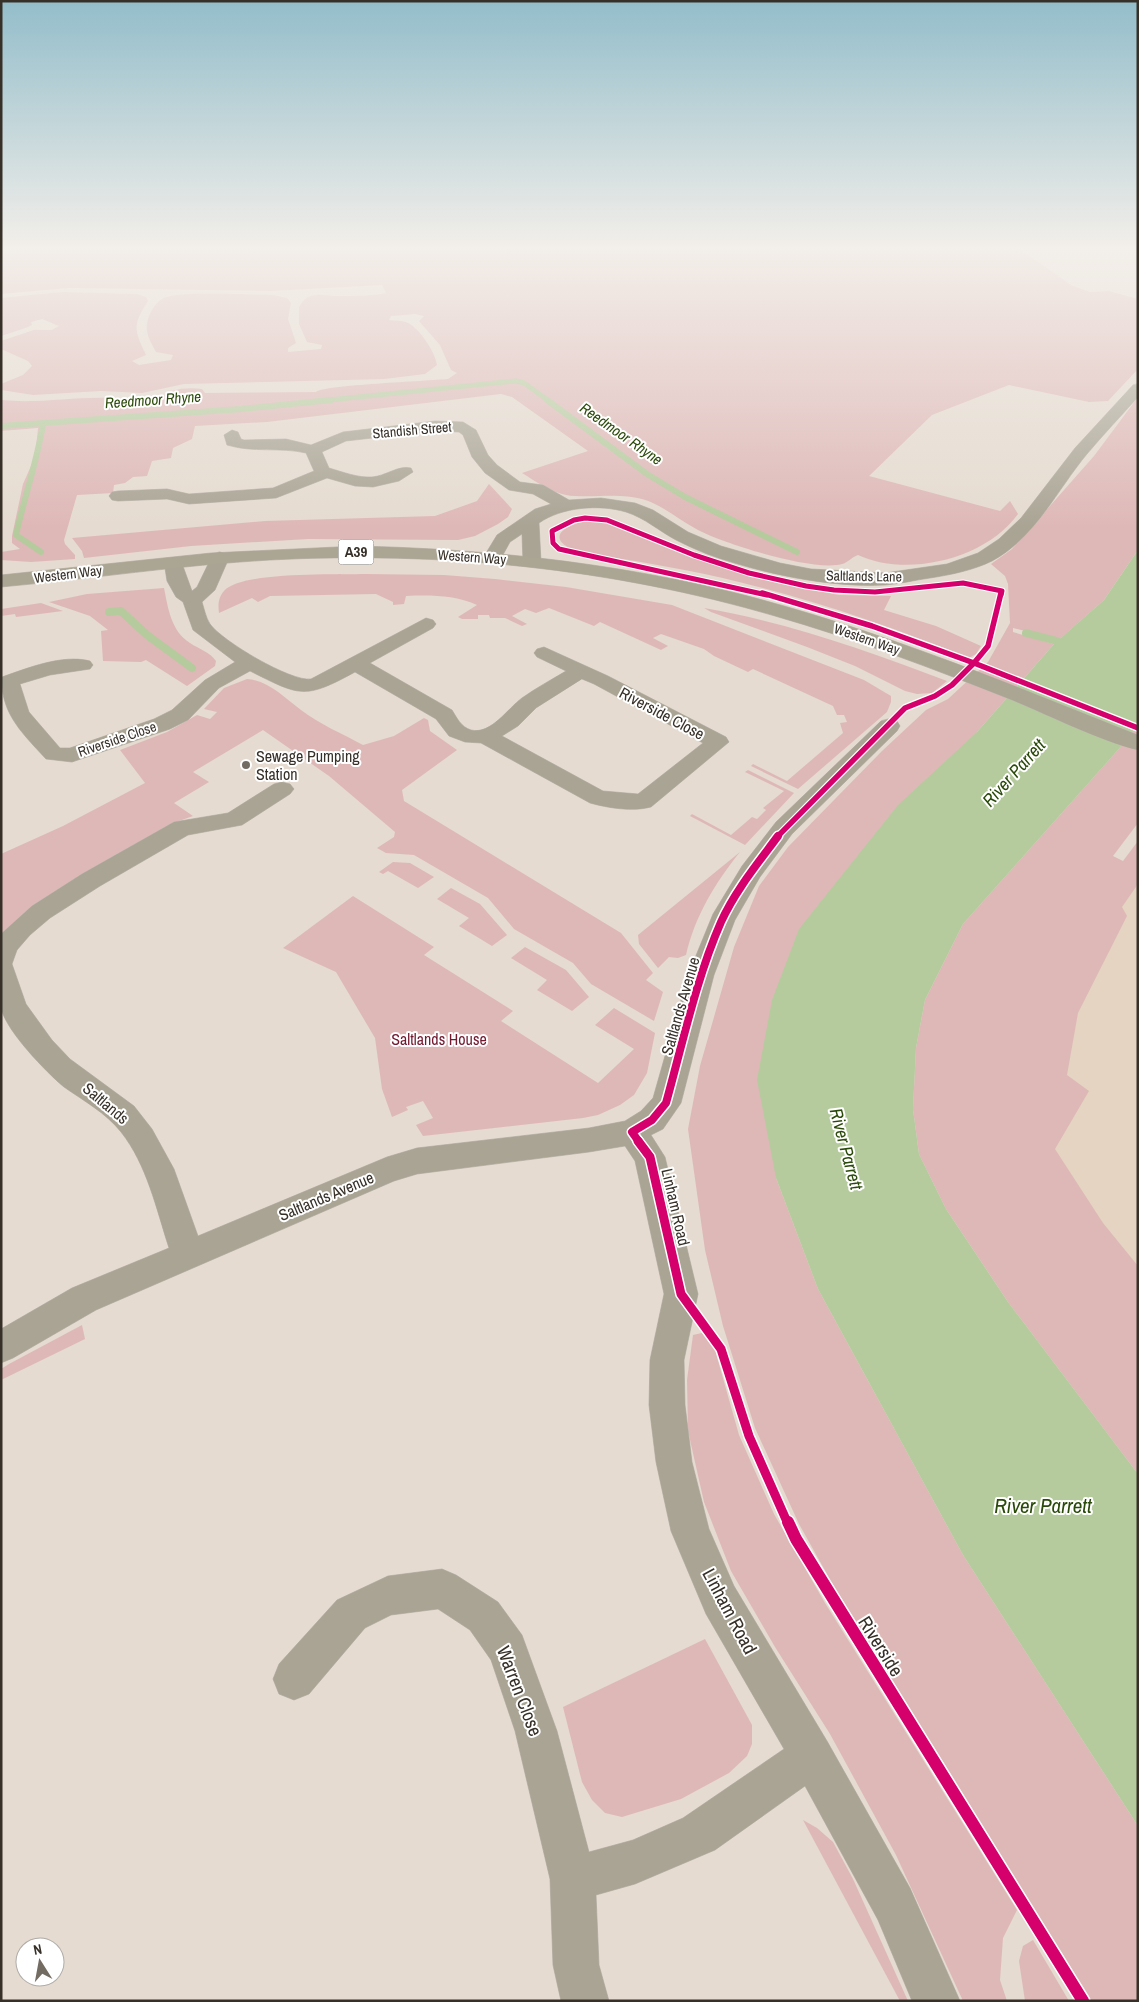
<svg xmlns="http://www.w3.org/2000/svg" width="1139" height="2002" font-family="'Archivo Narrow',sans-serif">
<rect width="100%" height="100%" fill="#e5dbd0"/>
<polygon fill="#e4d4c1" points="1138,862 1138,1290 1059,1182 1040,1063"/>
<g fill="#deb8b7">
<path d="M 1,246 L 1015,246 L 1071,285 L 1090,292 L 1109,291 L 1138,299 L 1138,369 L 1108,401 L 1089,402 L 1009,385 L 932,415 L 869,476 L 1000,511 L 1010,501 L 1018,514 C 986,559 907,578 858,555 C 852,557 847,563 842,564 C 813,572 725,544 698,530 C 679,520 663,505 642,499 C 617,492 590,499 566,495 C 551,492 535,481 522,473 L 588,451 L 512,397 L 501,394 L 267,422 L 195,426 L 192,439 L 173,448 L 171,458 L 152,461 L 147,476 L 133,477 L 125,483 L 114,485 L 113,493 L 77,495 L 64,540 L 65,544 L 75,555 L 75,559 L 31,562 L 1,560 L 1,552 L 20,549 L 12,543 L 12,536 L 23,484 L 35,457 L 38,428 L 1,431 L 1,400 C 39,404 76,396 114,398 C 132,398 141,407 159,405 L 158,401 C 167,388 188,387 202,389 L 205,393 L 316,392 C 323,385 429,381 448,379 L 457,373 L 451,370 L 440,345 L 419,321 L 424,316 L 415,314 L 391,316 L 389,320 C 395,321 403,320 408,323 C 420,329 435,352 437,365 L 425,374 L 384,379 L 184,384 L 142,393 L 101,391 L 33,395 L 1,390 L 1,384 L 23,375 L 32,366 L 28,361 L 1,349 L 1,341 L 34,330 L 52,330 L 59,326 L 42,319 L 31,322 L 32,325 L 28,327 L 1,336 L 1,298 L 62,292 L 137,294 L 146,297 L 148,301 C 132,326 134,329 146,355 L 132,361 L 139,365 L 171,360 L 173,355 L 156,352 C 153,346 148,338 147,331 C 145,320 153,303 164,298 C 183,290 248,295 273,295 L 287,298 L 291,303 L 288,319 L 296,343 L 288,348 L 288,352 L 321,349 L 322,345 L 307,342 L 299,324 L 299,307 C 308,289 324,296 340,296 C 355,296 372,296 386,293 L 382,285 L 271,291 L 69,288 L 1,294 Z"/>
<polygon points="1138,397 1138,550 1104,600 1060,639 1013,628 1013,632 1054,644 977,732 776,1178 818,1289 963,1555 1138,1826 1138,2001 1092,2001 832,1583 799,1524 755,1428 723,1326 705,1250 688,1129 700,1066 734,947 759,886 788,847 882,751 926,710 948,699 988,662 1010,623 1008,584 1005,576 991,564 1012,549 1094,456"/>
<polygon points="489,484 512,509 508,517 498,524 475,536 458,540 308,539 191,546 84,558 82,551 72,538 265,521 435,516 477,501"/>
<path d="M 596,520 L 617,525 L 682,553 L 777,583 L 839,595 L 891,596 L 884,610 L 936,626 L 981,646 L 976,654 L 969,658 C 895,628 820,602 743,583 C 689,569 634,561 580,552 C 537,538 571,521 596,520 Z"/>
<path d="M 365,574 L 444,575 L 495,579 L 566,587 L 672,605 L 864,680 L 891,696 L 891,702 L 887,712 L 798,789 L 751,766 L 753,764 L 787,781 L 843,733 L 840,723 L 847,722 L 844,715 L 837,715 L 833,706 L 753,669 L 748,672 L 714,656 L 704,649 L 661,634 L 653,638 L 668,646 L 661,650 L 600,622 L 594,626 L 549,608 L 536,613 L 525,609 L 512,616 L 527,624 L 522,626 L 505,618 L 490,618 L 489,615 L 478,615 L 478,619 L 462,619 L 458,617 L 477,605 C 454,595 431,595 406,596 L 404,604 L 393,605 L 393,602 L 376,594 L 270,596 L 258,602 L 252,598 L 219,613 C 218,605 218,598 224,591 C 241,571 337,575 365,574 Z"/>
<path d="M 164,588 C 168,608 171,631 190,643 C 199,649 210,652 216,661 L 215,666 L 187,686 L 146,660 L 141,662 L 103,661 L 101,631 L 108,630 L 90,616 L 49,602 L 87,594 Z"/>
<polygon points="41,603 63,611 16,617 15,614 1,616 1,609"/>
<path d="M 704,608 C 786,622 868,651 947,681 L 932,693 L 917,694 L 905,691 L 855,666 L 807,647 L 711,612 Z"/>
<path d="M 247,679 C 268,680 285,698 301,710 C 319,724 343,734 363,745 L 394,736 L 424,718 L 428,720 L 430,731 L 457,750 L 402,790 L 404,801 L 621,933 L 653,973 L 646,980 L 663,992 L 654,1021 L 591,984 L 573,963 L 514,929 L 488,898 L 414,855 L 386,853 L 377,848 L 394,837 L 395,832 L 329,776 L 263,730 L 193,772 L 209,782 L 174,803 L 193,816 L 179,821 L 67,887 L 1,939 L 1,854 L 63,826 L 145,783 L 120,750 L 167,732 L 197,715 L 210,719 L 217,712 L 204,709 L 224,688 Z"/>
<polygon points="1138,725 1138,823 1113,856 1123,861 1138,841 1138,884 1122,907 1127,916 1078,1013 1067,1075 1089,1091 1055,1149 1103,1223 1138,1266 1138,1474 1008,1302 946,1209 919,1154 913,1109 916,1048 925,1000 963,924 1118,750"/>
<polygon points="748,770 794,793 745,845 690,816 692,814 731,835 752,817 757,819 766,810 763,808 784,791 745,772"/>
<path d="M 740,852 C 715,883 695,916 686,955 L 678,958 L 669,957 L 658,968 L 639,944 L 638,935 Z"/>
<polygon points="393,862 410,863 434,877 418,888 388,871 383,874 379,872"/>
<polygon points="451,888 480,904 507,935 492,946 459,926 469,918 437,899"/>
<polygon points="353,896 434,947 424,955 513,1011 501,1021 598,1083 634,1049 595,1025 614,1008 655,1033 647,1073 634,1095 620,1105 598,1115 583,1118 423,1136 416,1125 433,1118 423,1101 406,1107 408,1110 392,1117 382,1089 375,1038 336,972 283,948"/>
<polygon points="525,947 566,970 589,997 572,1011 537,990 547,980 511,958"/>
<polygon points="82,1325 85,1339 1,1380 1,1369 9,1364"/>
<polygon points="702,1333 715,1350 739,1435 774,1514 825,1603 1017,1910 1003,1938 1000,1980 1007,2001 963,2001 896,1855 830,1734 775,1647 731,1571 704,1502 688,1431 687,1380 693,1335"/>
<polygon points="705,1639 752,1725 752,1744 747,1756 729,1773 681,1799 622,1817 605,1813 592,1800 582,1782 563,1707"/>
<polygon points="803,1820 817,1828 833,1842 853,1879 908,2001 900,2001"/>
<polygon points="1033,1940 1069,2001 1025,2001 1019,1961 1023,1946"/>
</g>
<polygon fill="#b5cb9e" points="1138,550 1138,725 1118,750 963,924 925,1000 916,1048 913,1109 919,1154 946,1209 1008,1302 1138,1474 1138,1826 963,1555 818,1289 776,1178 757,1080 772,1000 799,929 898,805 977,732 1054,644 1104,600"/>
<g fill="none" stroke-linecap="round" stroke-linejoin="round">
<polyline stroke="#b5cb9e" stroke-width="5" points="319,401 516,381 524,383 549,401"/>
<g stroke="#b5cb9e" stroke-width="6">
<polyline points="547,400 647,474 685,497 797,552"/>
<polyline points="1,426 242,409 331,400"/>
<path d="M 41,552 L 16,535 C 24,498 37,462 43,424"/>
</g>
<g stroke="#b5cb9e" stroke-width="8">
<polyline points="109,612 121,611 147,635 192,668"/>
<polyline points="1026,633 1057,641"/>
</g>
<g stroke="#c0b9b0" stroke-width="1">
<g id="street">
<path d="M 1138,384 L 1138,397 C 1121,416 1103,435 1087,454 C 1057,490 1035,538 992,561 C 974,570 950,575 930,578 C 915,580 900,584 885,585 C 830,588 759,573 707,554 C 697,550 686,545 676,540 C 659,531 645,518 626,512 C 599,504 562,507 539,523 L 541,562 L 539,566 L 525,566 L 523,562 L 522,534 L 510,542 L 499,562 L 485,562 L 483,558 L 497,535 L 535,509 L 551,504 L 533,494 L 509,490 L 485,473 L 472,457 L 463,435 L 459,432 L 435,431 L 346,441 L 322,452 L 329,468 C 343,472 358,478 372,477 C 386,476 398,465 411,468 L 413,472 L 399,481 L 373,487 L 355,486 L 327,478 L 276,498 L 189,504 L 167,499 L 118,501 L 112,500 L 109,496 L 112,492 L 118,491 L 167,489 L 189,494 L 273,488 L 314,471 L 306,453 C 280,447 253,453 227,445 L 224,435 L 232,430 L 238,432 L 241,439 L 244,440 L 286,439 L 311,445 L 343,432 L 435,421 L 463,422 L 476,430 L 488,455 L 497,465 L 520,482 L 543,485 L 569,500 L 601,498 L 635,503 L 653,510 L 688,532 L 721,546 L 780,563 L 811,569 L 885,573 L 947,564 L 978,553 L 999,539 L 1021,518 L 1075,448 L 1133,385 Z"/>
<path d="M 220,552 L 227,554 L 229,558 L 215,590 L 202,602 C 204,608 206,618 210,624 C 222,641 291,682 311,679 L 426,618 L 433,620 L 436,624 L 433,628 L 370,663 L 452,710 C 457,718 461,727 471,730 C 491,735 508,708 522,698 C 536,688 551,680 566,671 L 537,657 L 534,653 L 537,649 L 544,647 L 608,676 L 726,737 L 729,742 L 651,807 C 633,812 608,808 590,803 L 481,743 L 465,742 L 449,736 L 436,719 L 355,672 C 304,700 300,696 250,671 L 219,688 L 188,720 L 170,729 L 72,762 L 46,759 C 23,734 0,713 2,677 C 28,668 62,654 90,661 L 93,665 L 90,669 L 50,675 L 20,684 L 29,712 L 60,748 L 70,748 L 154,719 L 172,710 L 205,680 L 235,662 L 193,630 L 183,602 L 176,597 L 167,581 L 164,562 L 166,558 L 180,558 L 192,591 L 197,587 L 213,554 ZM 582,679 L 594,684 L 703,743 L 638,794 L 603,791 L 502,736 L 518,726 L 536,708 Z"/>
<path d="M 889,719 L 897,721 L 900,726 L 897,731 L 792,834 L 760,877 L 735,920 L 714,975 L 681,1103 L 663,1129 L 651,1135 L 665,1157 L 698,1294 L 684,1360 L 685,1405 L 692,1462 L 709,1529 L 734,1586 L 827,1741 L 910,1888 L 960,2001 L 912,2001 L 878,1920 L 805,1786 L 715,1850 L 635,1884 L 596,1895 L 599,1965 L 609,2001 L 561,2001 L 553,1965 L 550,1879 L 515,1731 L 491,1660 L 470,1630 L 438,1609 L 391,1615 L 365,1628 L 309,1694 L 294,1700 L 279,1694 L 273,1679 L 279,1664 L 337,1600 L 388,1576 L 442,1569 L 456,1575 L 498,1602 L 522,1635 L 557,1731 L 589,1852 L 633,1840 L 683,1818 L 784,1749 L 706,1614 L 671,1531 L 656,1462 L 649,1405 L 650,1360 L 664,1294 L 635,1161 L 625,1146 L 589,1152 L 417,1174 L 394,1181 L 96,1310 L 13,1358 L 1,1363 L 1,1329 L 72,1288 L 169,1248 C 156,1208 147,1165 121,1132 C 106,1113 84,1101 64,1087 C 47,1073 4,1029 1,1007 C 0,983 1,958 1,934 L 32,906 L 82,874 L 174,822 L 228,813 L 274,784 L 282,782 L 290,784 L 294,789 L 290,794 L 242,825 L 188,835 L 100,886 L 50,918 L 30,935 L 17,950 L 12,964 L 26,1004 L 52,1040 L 70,1059 L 134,1106 L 152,1129 L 174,1169 L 198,1236 L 387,1157 L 417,1148 L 589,1128 L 625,1121 L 641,1111 L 653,1098 L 688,975 L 713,914 L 742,866 L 776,822 L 881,721 Z"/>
</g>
</g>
<g stroke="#c0b9b0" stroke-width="1">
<path id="primary" d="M 358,546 C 484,549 609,562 732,592 C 872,627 1005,682 1138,735 L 1138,750 C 1098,740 1051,716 1012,700 C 934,669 855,639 775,616 C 612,568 439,551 270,560 C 180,565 91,579 1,587 L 1,575 L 211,553 Z"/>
</g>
<use href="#street" fill="#a9a494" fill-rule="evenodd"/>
<use href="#primary" fill="#aba594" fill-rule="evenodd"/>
<g stroke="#fff" stroke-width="7">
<polyline id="cycleway-far4" points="767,595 559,549 553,543 552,531 574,520 585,518 607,520 694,555 749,573 806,586 834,590 875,592 963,583 1002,591 1001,595"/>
</g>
<g stroke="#fff" stroke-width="8">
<g id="cycleway-far3">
<polyline points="762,593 872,626 974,663"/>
<polyline points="974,663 1138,728"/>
<polyline points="974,663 988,646 1001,593"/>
<polyline points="777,837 905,708 935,696 952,685 974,663"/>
</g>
</g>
<g stroke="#fff" stroke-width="11">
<path id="cycleway-far2" d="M 639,1142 L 632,1132 L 652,1120 L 666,1103 C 683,1042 696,979 721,922 C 735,891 758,863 778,836"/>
</g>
<g stroke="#fff" stroke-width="12">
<polyline id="cycleway-far1" points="638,1141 650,1157 681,1294 721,1349 749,1436 788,1524"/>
</g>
<g stroke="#fff" stroke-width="15">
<polyline id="cycleway" points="788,1522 796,1539 1083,2001"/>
</g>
<use href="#cycleway-far4" stroke="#d6006c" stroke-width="5"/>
<use href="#cycleway-far3" stroke="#d6006c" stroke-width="5.5"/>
<use href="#cycleway-far2" stroke="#d6006c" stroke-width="8"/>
<use href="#cycleway-far1" stroke="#d6006c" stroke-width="9"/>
<use href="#cycleway" stroke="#d6006c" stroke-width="12"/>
</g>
<linearGradient id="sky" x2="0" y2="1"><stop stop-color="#93bdca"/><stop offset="0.47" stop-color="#f3efea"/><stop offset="1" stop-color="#f3efea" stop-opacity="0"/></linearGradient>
<rect width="1139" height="527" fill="url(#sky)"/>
<circle fill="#736c63" stroke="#fff" stroke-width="2" cx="246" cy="765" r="5"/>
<g text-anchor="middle" stroke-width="4" stroke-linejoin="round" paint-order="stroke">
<g font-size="14" fill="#363028" stroke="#fff">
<text transform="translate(412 430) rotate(-5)" y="5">Standish Street</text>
<text transform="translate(472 557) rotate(4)" y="5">Western Way</text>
<text transform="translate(68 574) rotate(-7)" y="5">Western Way</text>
<text transform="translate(864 576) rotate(1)" y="5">Saltlands Lane</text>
<text transform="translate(867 639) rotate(19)" y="5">Western Way</text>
<text transform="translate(117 739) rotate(-19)" y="5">Riverside Close</text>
</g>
<g font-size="15" font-style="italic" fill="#2a4a09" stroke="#fff">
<text transform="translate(153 400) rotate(-4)" y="5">Reedmoor Rhyne</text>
<text transform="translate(621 434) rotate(35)" y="5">Reedmoor Rhyne</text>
</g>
<rect fill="#fff" stroke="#726e68" stroke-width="1" x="338.5" y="539.5" width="35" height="25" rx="4"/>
<g font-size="15" font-weight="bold" fill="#363028">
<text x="356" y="557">A39</text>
</g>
<g font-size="16" fill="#363028" stroke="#fff">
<text transform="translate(662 713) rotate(28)" y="6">Riverside Close</text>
<text transform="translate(680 1006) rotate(-74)" y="6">Saltlands Avenue</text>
<text transform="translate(106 1103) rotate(40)" y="6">Saltlands</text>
<text transform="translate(326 1196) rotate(-23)" y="6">Saltlands Avenue</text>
<text transform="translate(676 1207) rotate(77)" y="6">Linham Road</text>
</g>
<g font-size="16" fill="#363028" stroke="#fff" text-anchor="start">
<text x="256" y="762">Sewage Pumping<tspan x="256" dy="18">Station</tspan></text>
</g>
<g font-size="16" fill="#70192f" stroke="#fff">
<text x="439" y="1045">Saltlands House</text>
</g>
<g font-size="18" font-style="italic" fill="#2a4a09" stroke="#fff">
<text transform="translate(1014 773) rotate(-48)" y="6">River Parrett</text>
<text transform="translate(846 1149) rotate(75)" y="6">River Parrett</text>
</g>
<g font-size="19" fill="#363028" stroke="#fff">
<text transform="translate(730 1611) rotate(62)" y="7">Linham Road</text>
<text transform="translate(881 1646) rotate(58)" y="7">Riverside</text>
<text transform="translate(520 1691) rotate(69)" y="7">Warren Close</text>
</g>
<g font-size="21" font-style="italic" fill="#2a4a09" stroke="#fff">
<text x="1043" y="1513">River Parrett</text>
</g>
</g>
<rect width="1139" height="2002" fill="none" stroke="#363028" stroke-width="5"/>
<g transform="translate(40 1962) rotate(349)"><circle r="24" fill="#ffffff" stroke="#afaca9"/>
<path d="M0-4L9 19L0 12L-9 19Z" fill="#736c63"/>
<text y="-8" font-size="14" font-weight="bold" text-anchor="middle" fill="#363028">N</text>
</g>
</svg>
